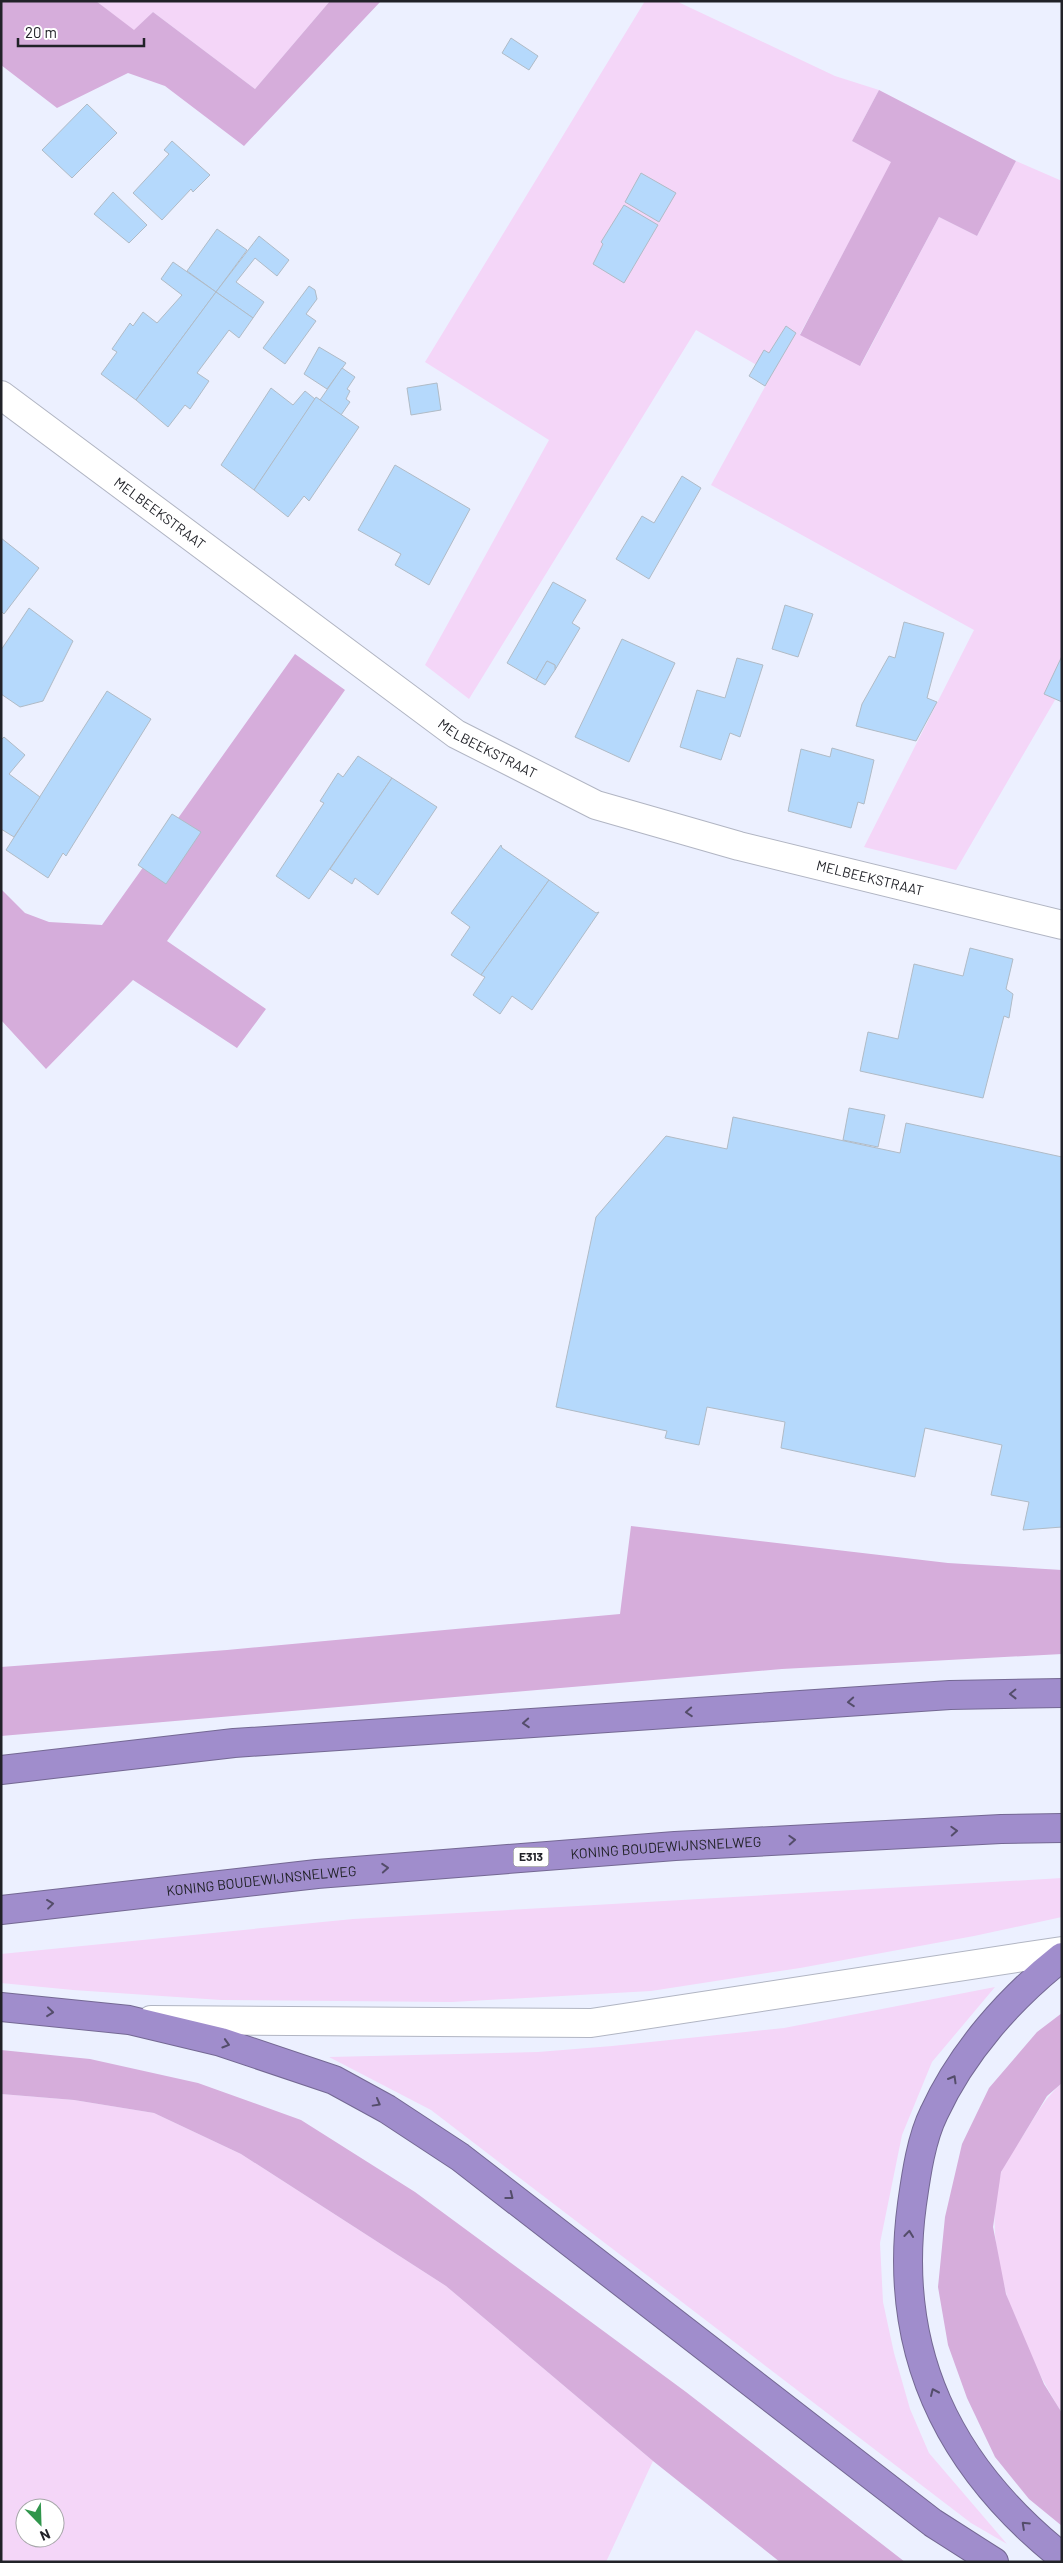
<svg xmlns="http://www.w3.org/2000/svg" width="1063" height="2563" font-family="Barlow,sans-serif">
<rect width="100%" height="100%" fill="#ecf0ff"/>
<g fill="#f4d6f8" fill-rule="evenodd">
<polygon points="96,1 330,1 255,89 153,12 134,31"/>
<polygon points="645,1 676,1 835,76 879,90 852,141 892,162 800,334 861,365 939,217 977,236 1016,161 1062,181 1062,688 956,870 864,847 974,630 711,485 772,374 696,330 469,699 425,665 549,440 425,362"/>
<polygon points="1062,1878 1062,1917 974,1936 800,1968 651,1991 452,2002 221,2000 73,1990 1,1983 1,1954 353,1919"/>
<polygon points="995,1987 932,2062 902,2135 880,2243 883,2302 894,2353 910,2409 929,2453 1007,2544 971,2523 431,2110 329,2057 538,2052 612,2046 784,2028"/>
<path d="M 1062,2083 L 1062,2413 C 1021,2347 978,2251 1001,2173 C 1005,2159 1018,2144 1026,2131 C 1037,2113 1046,2097 1062,2083 Z"/>
<path d="M 1,2094 L 74,2100 L 154,2113 L 241,2154 L 446,2286 L 653,2461 L 606,2562 L 1,2562 ZM 25,2508 L 55,2508 L 55,2538 L 25,2538 Z"/>
</g>
<g fill="#d6addb">
<polygon points="1,1 96,1 134,30 153,12 255,89 330,1 381,1 244,146 165,86 128,73 57,108 1,65"/>
<polygon points="879,90 1016,161 977,236 939,217 860,366 800,335 891,162 852,141"/>
<polygon points="295,654 345,690 167,941 266,1009 237,1048 133,980 46,1069 1,1020 1,889 25,913 49,922 102,925"/>
<polygon points="631,1526 948,1563 1062,1570 1062,1654 782,1669 1,1736 1,1667 227,1650 620,1614"/>
<polygon points="1062,2013 1062,2083 1047,2096 1001,2172 993,2227 1006,2294 1044,2384 1062,2413 1062,2526 1029,2499 995,2457 967,2398 948,2345 938,2287 945,2217 962,2144 989,2088 1037,2032"/>
<polygon points="1,2050 90,2059 198,2083 301,2120 415,2192 686,2392 905,2562 780,2562 653,2461 446,2286 241,2154 154,2113 74,2100 1,2094"/>
</g>
<g fill="#b5d9fc" stroke="#b0bbc6">
<polygon points="511,38 538,56 529,70 502,53"/>
<polygon points="87,104 117,133 72,178 42,150"/>
<polygon points="172,141 210,175 193,192 191,189 162,220 133,193 169,154 164,150"/>
<polygon points="641,173 676,193 659,222 625,202"/>
<polygon points="113,192 147,225 129,243 94,214"/>
<polygon points="624,205 658,225 624,283 593,264 603,244 601,242"/>
<polygon points="217,229 247,250 216,292 187,271"/>
<polygon points="259,236 289,260 277,276 255,258 236,282 264,302 253,318 216,292"/>
<polygon points="173,262 216,292 136,400 101,374 117,352 112,349 130,323 133,326 143,312 157,323 182,295 161,279"/>
<polygon points="309,286 315,290 317,299 306,314 316,321 285,364 263,348"/>
<polygon points="216,292 253,318 239,338 229,330 197,373 209,381 190,409 185,405 168,427 136,400"/>
<polygon points="786,326 796,333 765,386 749,376 764,350 769,353"/>
<polygon points="319,347 346,363 327,389 304,374"/>
<polygon points="342,368 355,377 347,389 350,391 346,399 350,402 341,415 320,400"/>
<polygon points="437,383 441,410 411,415 407,388"/>
<polygon points="271,388 293,405 305,391 315,399 254,490 221,465"/>
<polygon points="316,397 359,427 309,501 304,496 288,517 254,490"/>
<polygon points="395,465 470,509 429,585 395,565 401,554 358,530"/>
<polygon points="682,476 701,488 649,579 616,559 642,516 654,523"/>
<polygon points="1,538 39,568 4,614 1,611"/>
<polygon points="553,582 586,600 572,623 580,628 555,670 555,665 547,661 536,680 507,663"/>
<polygon points="785,605 813,614 798,657 772,649"/>
<polygon points="29,608 73,641 43,701 20,707 1,694 1,650"/>
<polygon points="904,622 944,633 927,698 937,702 916,741 856,726 862,704 889,656 895,658"/>
<polygon points="622,639 675,663 629,762 575,737"/>
<polygon points="1062,656 1062,702 1044,694"/>
<polygon points="737,658 763,665 740,737 730,733 721,760 680,747 697,690 725,698"/>
<polygon points="547,661 555,665 555,670 545,685 536,680"/>
<polygon points="107,691 151,719 66,856 63,853 48,878 6,850"/>
<polygon points="4,737 25,755 9,774 40,797 14,837 1,829 1,740"/>
<polygon points="832,748 874,760 864,804 858,802 851,828 788,811 801,749 830,757"/>
<polygon points="358,756 392,778 309,899 276,876 324,803 320,801 338,773 343,777"/>
<polygon points="392,778 437,807 378,895 355,878 352,884 330,869"/>
<polygon points="172,814 201,832 166,884 138,865"/>
<polygon points="501,845 502,848 549,880 481,975 451,955 470,927 451,913"/>
<polygon points="549,880 596,913 599,912 532,1010 512,996 500,1014 473,995 485,977 481,975"/>
<polygon points="970,948 1013,959 1006,989 1013,994 1009,1018 1004,1016 983,1098 860,1071 868,1032 898,1039 914,964 963,976"/>
<polygon points="849,1108 885,1115 878,1147 843,1140"/>
<polygon points="733,1117 900,1153 906,1123 1062,1157 1062,1527 1023,1530 1029,1502 991,1495 1002,1445 925,1428 915,1477 781,1448 785,1422 707,1407 699,1445 665,1438 667,1431 556,1407 596,1217 666,1136 727,1149"/>
</g>
<g fill="none" stroke-linecap="round" stroke-linejoin="round">
<g stroke="#b1b5c3" stroke-width="30">
<g id="minor">
<path id="s1" d="M 1,395 L 456,734 L 596,805 L 739,846 L 1062,925"/>
<polyline points="151,2020 591,2023 1062,1951"/>
</g>
</g>
<g stroke="#746893" stroke-width="30">
<g id="highway">
<polyline points="1,1770 234,1743 950,1695 1062,1693"/>
<path id="s2" d="M 1,1910 L 317,1874 L 675,1846 L 1001,1829 L 1062,1828"/>
<path d="M 1062,1957 C 1010,1998 962,2052 934,2113 C 921,2139 916,2176 912,2204 C 892,2351 948,2466 1062,2557"/>
<polyline points="1,2007 129,2020 221,2042 334,2080 387,2109 460,2157 933,2523 994,2562"/>
</g>
</g>
<use href="#minor" stroke="#fff" stroke-width="28"/>
<use href="#highway" stroke="#a08dcc" stroke-width="28"/>
</g>
<defs><path id="oneway-chevron" d="M-2-3.5L2.5 0L-2 3.5" fill="none" stroke-width="1.6" stroke-linecap="round" stroke-linejoin="round" transform="scale(1.25)"/></defs>
<g stroke="#544d6a">
<use href="#oneway-chevron" transform="translate(1013 1694) rotate(179)"/>
<use href="#oneway-chevron" transform="translate(851 1702) rotate(176)"/>
<use href="#oneway-chevron" transform="translate(689 1712) rotate(176)"/>
<use href="#oneway-chevron" transform="translate(526 1723) rotate(176)"/>
<use href="#oneway-chevron" transform="translate(954 1831) rotate(-3)"/>
<use href="#oneway-chevron" transform="translate(792 1840) rotate(-3)"/>
<use href="#oneway-chevron" transform="translate(385 1868) rotate(-4)"/>
<use href="#oneway-chevron" transform="translate(50 1904) rotate(-7)"/>
<use href="#oneway-chevron" transform="translate(50 2012) rotate(6)"/>
<use href="#oneway-chevron" transform="translate(226 2044) rotate(17)"/>
<use href="#oneway-chevron" transform="translate(953 2079) rotate(-60)"/>
<use href="#oneway-chevron" transform="translate(377 2103) rotate(29)"/>
<use href="#oneway-chevron" transform="translate(510 2196) rotate(38)"/>
<use href="#oneway-chevron" transform="translate(909 2234) rotate(-84)"/>
<use href="#oneway-chevron" transform="translate(934 2392) rotate(-114)"/>
<use href="#oneway-chevron" transform="translate(1025 2525) rotate(-137)"/>
</g>
<g text-anchor="middle" stroke-width="4.5" stroke-linejoin="round" paint-order="stroke">
<rect fill="#fff" stroke="#646468" stroke-width="1" x="513.5" y="1847.5" width="35" height="19" rx="4"/>
<g font-size="12" font-weight="bold" fill="#212228">
<text x="531" y="1861">E313</text>
</g>
<g font-size="14" fill="#212228" stroke="#fff">
<text dy="5" stroke="none"><textPath href="#s1" startOffset="198">MELBEEKSTRAAT</textPath></text>
<text dy="5" stroke="none"><textPath href="#s1" startOffset="602">MELBEEKSTRAAT</textPath></text>
<text dy="5" stroke="none"><textPath href="#s1" startOffset="1008">MELBEEKSTRAAT</textPath></text>
<text dy="5" stroke="none"><textPath href="#s2" startOffset="668">KONING BOUDEWIJNSNELWEG</textPath></text>
<text dy="5" stroke="none"><textPath href="#s2" startOffset="262">KONING BOUDEWIJNSNELWEG</textPath></text>
</g>
</g>
<rect width="1063" height="2563" fill="none" stroke="#212228" stroke-width="5"/>
<g transform="translate(40 2523) rotate(157)"><circle r="24" fill="#ffffff" stroke="#a6a7a9"/>
<path d="M0-4L9 19L0 12L-9 19Z" fill="#30964c"/>
<text y="-8" font-size="14" font-weight="bold" text-anchor="middle" fill="#212228">N</text>
</g>
<path d="M18 38v8h126v-8" fill="none" stroke="#212228" stroke-width="2.5"/>
<text x="25" y="38" font-size="15" fill="#212228" stroke="#ffffff" stroke-width="4" paint-order="stroke">20 m</text>
</svg>
